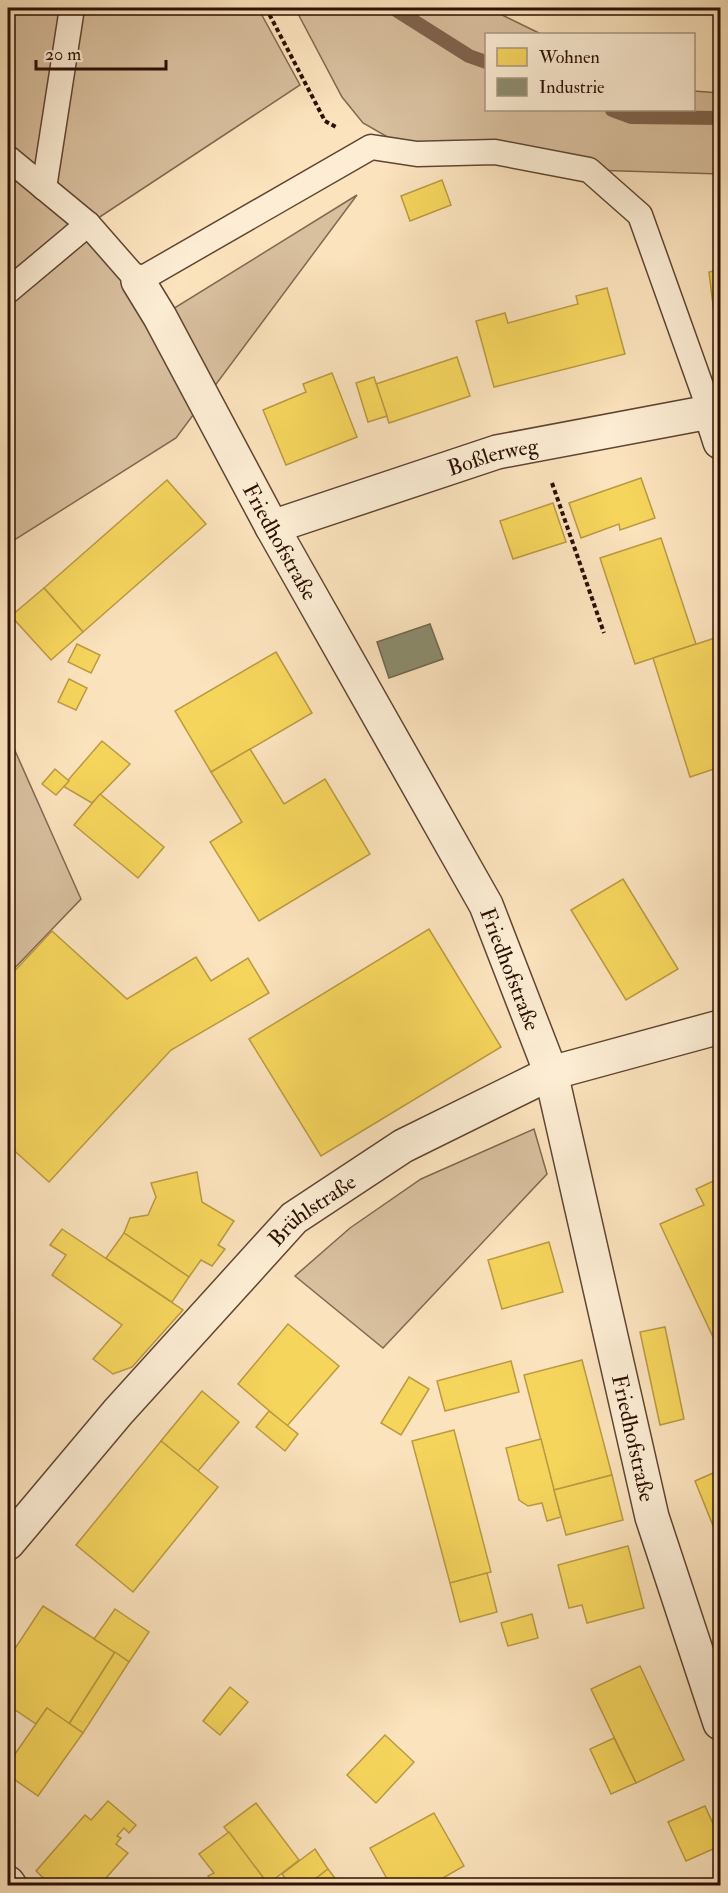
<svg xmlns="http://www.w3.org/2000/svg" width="728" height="1893" font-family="'IM FELL Double Pica',serif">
<rect width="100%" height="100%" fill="#fbe3bd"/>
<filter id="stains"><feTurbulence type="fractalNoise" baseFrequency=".00333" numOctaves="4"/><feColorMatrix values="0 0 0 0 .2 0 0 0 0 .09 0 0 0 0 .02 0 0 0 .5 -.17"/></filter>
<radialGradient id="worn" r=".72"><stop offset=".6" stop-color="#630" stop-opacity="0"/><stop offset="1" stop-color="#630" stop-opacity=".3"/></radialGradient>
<g fill="#d8bf9e" stroke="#826851" stroke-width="1.5">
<polygon points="8,8 258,8 300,85 89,224 160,317 357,195 176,438 8,544"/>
<polygon points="295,8 488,8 541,34 486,34 486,110 694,110 694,91 720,93 720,174 589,170 417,154 363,123 342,97"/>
<polygon points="8,735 81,899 8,975"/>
<polygon points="534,1129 547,1174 383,1348 295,1276 350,1228 421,1179"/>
</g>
<g fill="#f6d55c" stroke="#ba9a42" stroke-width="1.5">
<polygon points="442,180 451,205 410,221 401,196"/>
<polygon points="720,270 720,336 717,337 709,272"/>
<polygon points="607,288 625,354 494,387 476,321 505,313 508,323 578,304 576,296"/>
<polygon points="457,357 470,396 389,423 376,384"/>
<polygon points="332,373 357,437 286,465 263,410 306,392 303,384"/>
<polygon points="374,377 387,416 368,422 356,383"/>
<polygon points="641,478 655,518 620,530 619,524 581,538 569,503"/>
<polygon points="167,480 206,524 83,632 44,588"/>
<polygon points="553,503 566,542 513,559 500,521"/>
<polygon points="661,538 696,644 635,664 600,558"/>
<polygon points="44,588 83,632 51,660 11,616"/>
<polygon points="715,638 720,656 720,767 690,777 653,658"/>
<polygon points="77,644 100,655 91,673 68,662"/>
<polygon points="276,652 312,713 211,772 175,711"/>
<polygon points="69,679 87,688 76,710 58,702"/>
<polygon points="102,741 130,764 92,803 63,786"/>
<polygon points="250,749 284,804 325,779 370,854 259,921 210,842 242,822 211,772"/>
<polygon points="55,769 69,781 56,795 42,784"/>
<polygon points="100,794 164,847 138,878 74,825"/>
<polygon points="623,879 678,969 626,1000 571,910"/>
<polygon points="429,929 501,1047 321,1156 249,1039"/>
<polygon points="52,931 127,999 196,957 211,981 248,958 269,993 171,1050 49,1182 8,1145 8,978"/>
<polygon points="197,1172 202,1202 234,1221 218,1245 225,1249 212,1266 201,1260 189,1277 124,1233 130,1218 148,1215 156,1197 151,1183"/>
<polygon points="720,1178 720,1352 660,1224 704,1205 696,1189"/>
<polygon points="62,1229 183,1310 132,1367 113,1374 93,1359 122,1325 52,1275 66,1255 50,1245"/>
<polygon points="124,1233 189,1277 172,1302 106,1258"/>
<polygon points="549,1242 563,1292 502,1309 488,1260"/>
<polygon points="288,1324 339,1366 287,1426 238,1384"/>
<polygon points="665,1327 684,1419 660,1425 640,1332"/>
<polygon points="582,1360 612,1475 554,1490 524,1375"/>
<polygon points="511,1361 519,1392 445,1411 437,1381"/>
<polygon points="409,1377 429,1389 401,1435 381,1423"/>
<polygon points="202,1391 239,1422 198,1471 161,1441"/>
<polygon points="269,1411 298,1434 285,1451 256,1427"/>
<polygon points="454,1430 491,1572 450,1583 412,1441"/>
<polygon points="541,1439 561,1517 547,1521 542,1503 528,1506 519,1500 506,1448"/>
<polygon points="161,1441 218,1487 133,1592 76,1545"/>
<polygon points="720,1470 720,1543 695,1481"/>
<polygon points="612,1475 623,1520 566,1535 554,1490"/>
<polygon points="628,1546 644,1608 587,1623 582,1605 569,1608 558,1565"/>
<polygon points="487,1573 497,1612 460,1622 450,1583"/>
<polygon points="43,1606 115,1652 69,1724 47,1708 36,1724 8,1705 8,1659"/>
<polygon points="115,1609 149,1632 129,1662 94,1639"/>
<polygon points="532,1614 538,1638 508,1646 501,1623"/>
<polygon points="115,1652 129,1662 83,1733 69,1724"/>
<polygon points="640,1666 684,1760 636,1783 591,1689"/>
<polygon points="230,1687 248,1702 220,1735 203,1721"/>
<polygon points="47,1708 83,1733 38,1796 8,1775 8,1764"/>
<polygon points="385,1735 414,1762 376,1803 347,1775"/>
<polygon points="614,1738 636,1783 611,1794 590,1749"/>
<polygon points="108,1801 136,1825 129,1833 124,1828 117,1836 121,1838 116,1844 128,1853 99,1886 52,1886 36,1871 85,1815 91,1820"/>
<polygon points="256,1803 299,1860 268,1884 224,1827"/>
<polygon points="705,1806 720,1839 720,1846 686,1861 668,1822"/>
<polygon points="434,1813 464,1866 429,1886 391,1886 370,1848"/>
<polygon points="229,1832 268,1884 269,1886 214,1886 208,1876 214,1873 199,1854"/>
<polygon points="315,1849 328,1869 306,1886 291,1886 282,1874"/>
<polygon points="328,1869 341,1886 306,1886"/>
</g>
<polygon fill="#8c8c6e" stroke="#70674e" stroke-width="1.5" points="430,624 443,659 389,678 377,642"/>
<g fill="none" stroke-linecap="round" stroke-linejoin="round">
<g stroke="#7f634d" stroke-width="14">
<polyline points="393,8 469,56 486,62"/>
<polyline points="612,110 631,117 720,118"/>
</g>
<g stroke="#604532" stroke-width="27">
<g id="lane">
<polyline points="8,158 88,224 138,281 371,147 417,154 495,152 589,170 640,215 710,411"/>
<polyline points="44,188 72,8"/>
<polyline points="8,291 88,224"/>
</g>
</g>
<g stroke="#604532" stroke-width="36">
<g id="street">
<path id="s1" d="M 138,281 L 160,317 L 272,527 L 486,905 L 551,1073 L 652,1517 L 720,1723"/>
<polyline points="710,411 720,442"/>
<path id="s2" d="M 272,527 L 497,452 L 720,410"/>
<path id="s3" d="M 8,1543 L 118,1412 L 294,1218 L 403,1146 L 551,1073 L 720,1027"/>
<polyline points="8,1883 10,1886"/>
</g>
</g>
<g stroke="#2d1004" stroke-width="4" stroke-dasharray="4.5 3" stroke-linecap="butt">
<polyline points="266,8 325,121 336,127"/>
<polyline points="552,483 604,633"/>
</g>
<use href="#lane" stroke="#fcedd4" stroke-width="24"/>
<use href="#street" stroke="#fcedd4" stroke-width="33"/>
</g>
<g text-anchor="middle" stroke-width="6" stroke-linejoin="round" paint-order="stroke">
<g font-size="22" fill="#2d1004" stroke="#fcedd4">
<text dy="8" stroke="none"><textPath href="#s2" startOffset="232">Boßlerweg</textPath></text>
<text dy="8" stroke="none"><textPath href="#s1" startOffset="297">Friedhofstraße</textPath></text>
<text dy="8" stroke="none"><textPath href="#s1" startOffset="783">Friedhofstraße</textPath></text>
<text dy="8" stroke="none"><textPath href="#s3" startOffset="452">Brühlstraße</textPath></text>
<text dy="8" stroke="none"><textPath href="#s1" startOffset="1269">Friedhofstraße</textPath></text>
</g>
</g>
<rect width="728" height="1893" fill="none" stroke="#fbe3bd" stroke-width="30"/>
<rect x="9" y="9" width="710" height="1875" fill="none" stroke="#2d1004" stroke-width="3"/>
<rect x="15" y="15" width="698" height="1863" fill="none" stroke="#2d1004" stroke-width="1.5"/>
<rect x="485" y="33" width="210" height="78" fill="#fcedd4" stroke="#a99581" stroke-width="1.5"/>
<rect x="497" y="48" width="30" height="18" fill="#f6d55c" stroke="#a99581" stroke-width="1.5"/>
<text x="539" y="63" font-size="18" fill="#2d1004">Wohnen</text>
<rect x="497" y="78" width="30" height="18" fill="#8c8c6e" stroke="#a99581" stroke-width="1.5"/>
<text x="539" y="93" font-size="18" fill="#2d1004">Industrie</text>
<path d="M36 60v9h130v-9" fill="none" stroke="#2d1004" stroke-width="3"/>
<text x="45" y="60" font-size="18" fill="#2d1004" stroke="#fcedd4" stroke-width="4.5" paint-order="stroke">20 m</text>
<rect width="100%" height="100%" filter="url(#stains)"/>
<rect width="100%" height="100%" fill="url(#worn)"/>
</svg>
